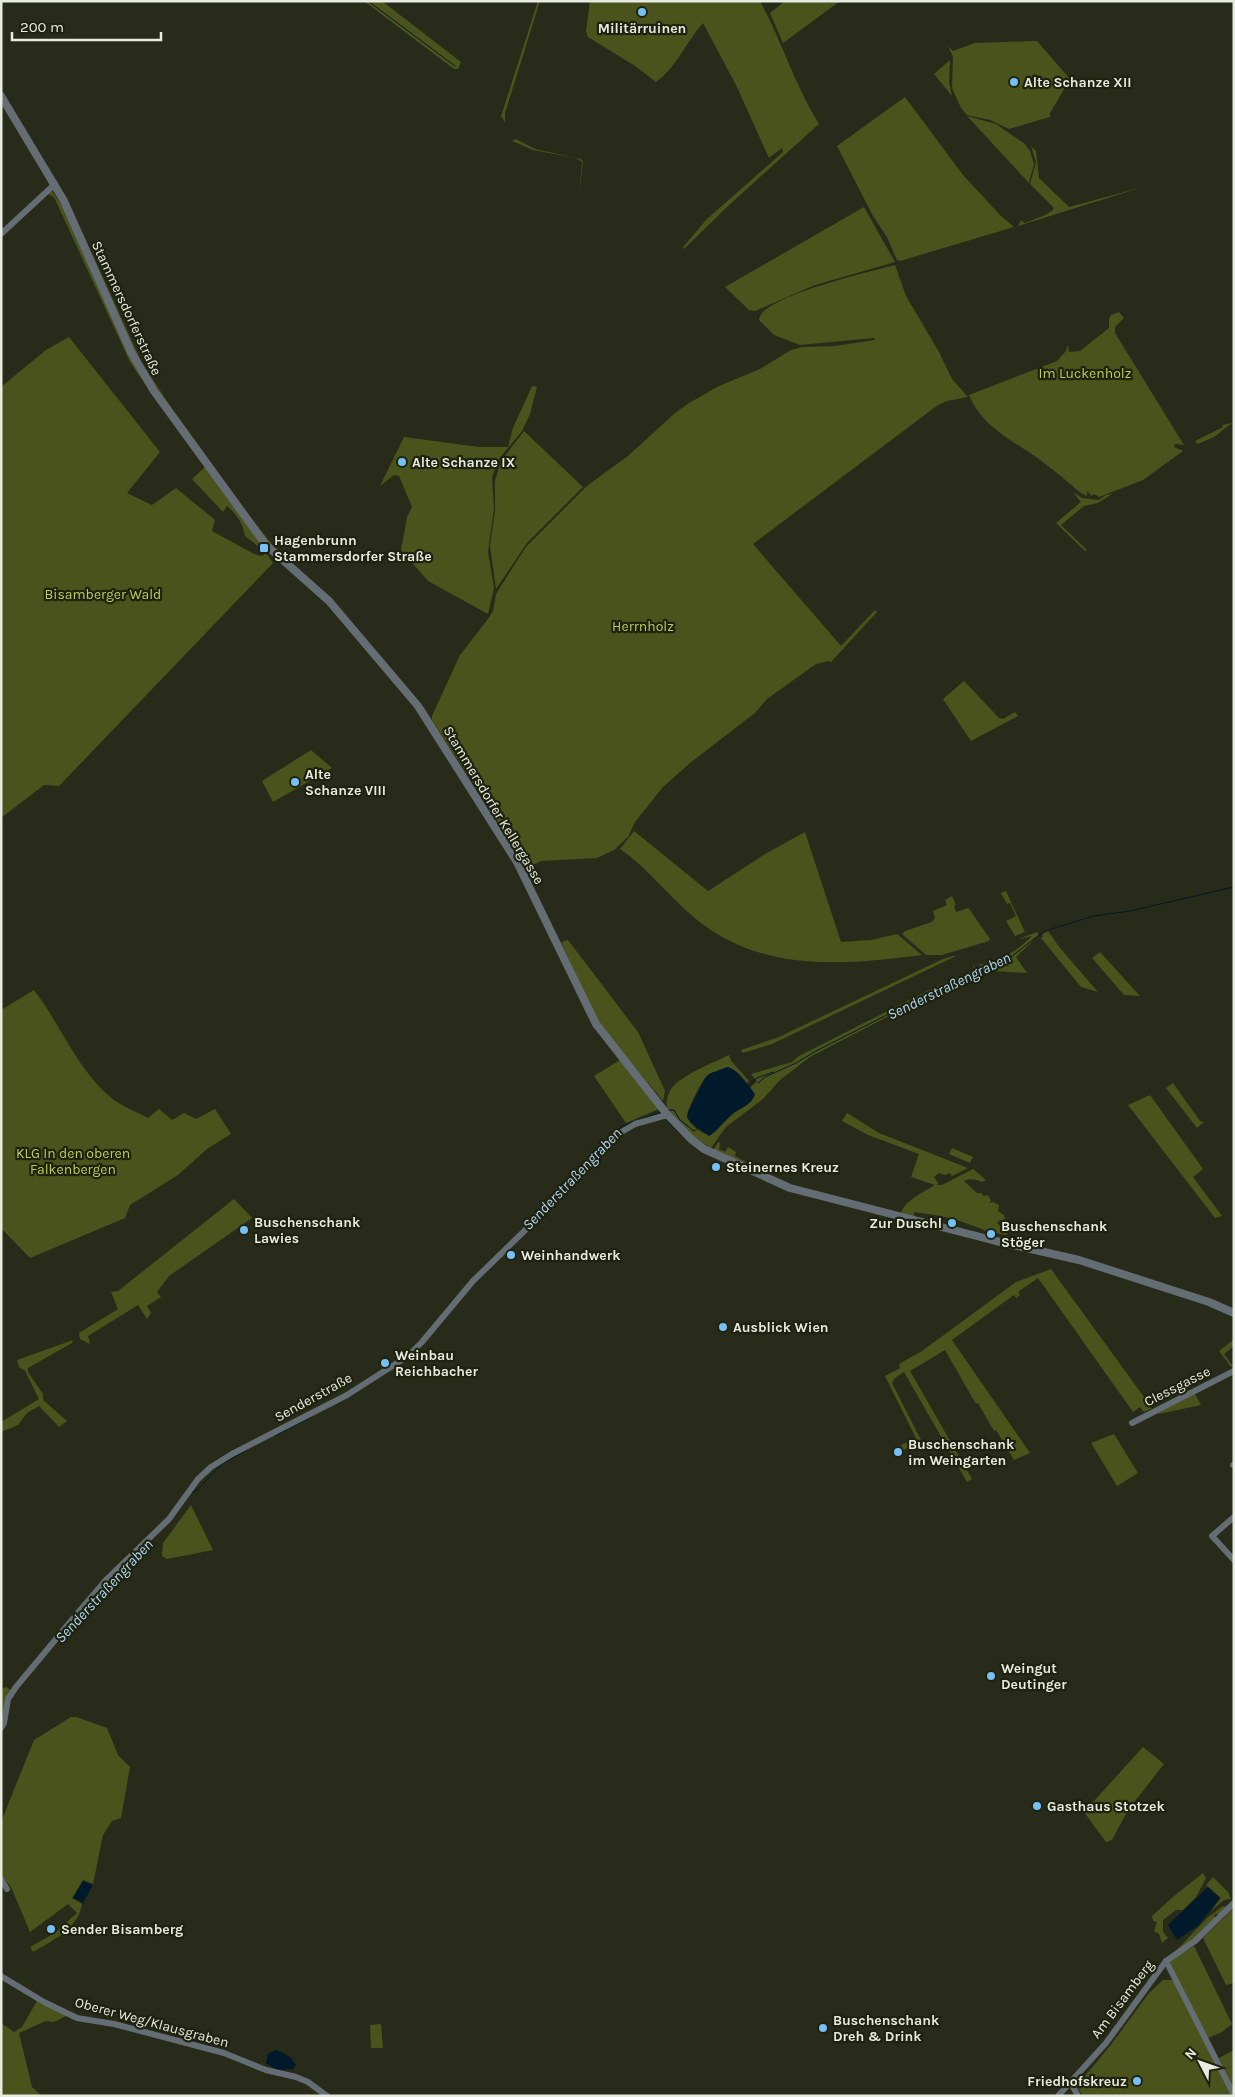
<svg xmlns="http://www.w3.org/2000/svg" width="1235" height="2097" font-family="Karla,sans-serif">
<rect width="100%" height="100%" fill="#282b19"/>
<g fill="#4a531b">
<polygon points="364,1 382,1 461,62 458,69 454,69"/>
<polygon points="538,1 540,1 505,113 505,122 501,116"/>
<path d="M 590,1 L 760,1 C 782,41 795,86 819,124 L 728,206 L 684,249 L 683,247 L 707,219 L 783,152 L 782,148 L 769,158 L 737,87 L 703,23 C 686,42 677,67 656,82 L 635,66 L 588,37 L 586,31 Z"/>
<polygon points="785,1 840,1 783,43 770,13"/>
<polygon points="1037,41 1070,79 1050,113 1050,117 1009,129 990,120 967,115 961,108 952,88 953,57 948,46 953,51 975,43"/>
<polygon points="950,60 949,82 952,96 934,74"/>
<polygon points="905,97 963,175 1001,216 1014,227 900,261 897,260 887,237 873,216 837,146"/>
<polygon points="967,116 996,124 1025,144 1030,151 1034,164 1029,183"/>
<polygon points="516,139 535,149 581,159 583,162 579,194 582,162 576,158 533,150 512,141"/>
<polygon points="1031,146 1036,151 1039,178 1069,207 1143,187 1018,226 1021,220 1025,223 1045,215 1053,210 1053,207 1030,184 1036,162"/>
<path d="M 52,191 L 63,207 L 123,341 L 263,545 L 262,549 L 245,536 C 243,523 236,514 227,506 L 223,512 L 192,479 L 205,467 L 157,402 L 130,362 L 54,197 L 48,194 Z"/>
<polygon points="864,207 895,262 815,285 755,311 749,310 725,287"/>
<polygon points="71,208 142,363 169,404 245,510 278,552 257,530 139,363"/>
<path d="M 895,265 L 906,296 L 939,352 L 952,379 L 968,397 L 947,401 L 938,405 L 753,544 L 841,646 L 875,610 L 877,612 L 831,662 L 828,661 L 816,664 L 767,699 L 755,713 L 690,763 L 663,787 L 635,822 L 628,837 L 614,850 L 597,858 L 541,861 L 531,866 L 526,865 L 432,720 L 432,716 L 460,655 L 488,619 L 493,611 L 496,594 L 513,567 L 526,547 L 588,485 L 628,456 L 675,413 L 689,403 L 719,386 L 760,369 L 791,350 L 803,347 L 835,346 L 875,340 L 874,338 L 800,345 L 774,335 L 759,320 C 759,297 873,271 895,265 Z"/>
<path d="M 1119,312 L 1124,318 L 1115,327 L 1115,333 L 1184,445 L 1175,444 L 1174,447 L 1183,451 L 1143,480 L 1099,497 L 1094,494 L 1092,496 L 1087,491 L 1087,496 L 1081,493 C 1067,481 1050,467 1036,457 C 1010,439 982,426 969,395 L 1057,361 L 1066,351 L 1068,345 L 1069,352 L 1080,351 L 1109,328 L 1109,319 L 1111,315 Z"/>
<polygon points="69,337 160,452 127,493 152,505 176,488 215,520 212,531 254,554 262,556 266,553 273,563 59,786 44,785 1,818 1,387 46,350"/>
<polygon points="532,386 537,387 530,414 522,431 499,459 492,477 494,509 488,552 494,588 488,614 428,581 401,550 407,517 412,507 399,476 394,475 380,486 404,437 479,447 508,447 513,428"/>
<polygon points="1232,423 1214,437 1198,444 1195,441 1223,427 1222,425"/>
<polygon points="524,431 583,487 527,543 496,589 490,546 495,511 495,481 501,461"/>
<polygon points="1073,492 1082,498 1099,500 1106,495 1112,494 1098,503 1084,506 1061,525 1087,550 1085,551 1056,523 1081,502"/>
<polygon points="964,681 999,718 1003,719 1015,712 1018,716 971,741 943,699"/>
<polygon points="311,750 332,768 273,802 262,781"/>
<path d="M 634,831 L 708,891 L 765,854 L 805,832 L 841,942 L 871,940 L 897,934 L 922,955 C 843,965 762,973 696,919 C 669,897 648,868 620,849 Z"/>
<polygon points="1006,891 1025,932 1015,936 1006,921 1016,916 1010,903 1007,904 1001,893"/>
<polygon points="952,896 956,905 954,906 956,912 968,908 970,910 990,939 989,941 942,955 926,955 902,934 905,931 932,922 935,918 933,911 947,905 945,900"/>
<polygon points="1048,931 1060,948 1098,992 1081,987 1041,938 1043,936 1042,934"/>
<path d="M 1037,932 L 1039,935 L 1016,957 L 1027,973 L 990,971 L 978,965 C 1002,959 1015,953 1032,936 L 1020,939 L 1021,938 Z"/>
<polygon points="568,940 638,1032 665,1091 663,1101 615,1043 596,1018 561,942"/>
<polygon points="1100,952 1140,996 1124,995 1092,958"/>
<polygon points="953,956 956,956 772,1044 743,1053 741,1050 779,1037 943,959"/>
<path d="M 974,966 L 983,971 L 912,1004 L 810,1057 L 780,1080 L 763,1099 L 726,1127 L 711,1148 L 693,1136 L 667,1108 C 666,1102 667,1095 671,1089 C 681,1075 713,1063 729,1055 L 732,1062 L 749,1081 L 746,1084 L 739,1074 C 731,1074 722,1071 714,1072 C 703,1074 691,1103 688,1112 L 687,1117 C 692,1126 701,1134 711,1135 C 718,1129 725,1121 732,1115 C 739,1108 752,1105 755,1094 L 750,1088 L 757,1081 L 751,1074 L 792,1062 L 799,1056 L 927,991 L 976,969 L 973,967 Z"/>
<path d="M 34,990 C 61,1025 78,1072 114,1100 C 124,1107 137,1112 148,1118 L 159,1109 L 172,1120 L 184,1113 L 196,1119 L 215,1109 L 231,1134 L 207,1149 L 178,1175 L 130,1205 L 125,1218 L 30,1258 L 1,1228 L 1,1010 Z"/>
<polygon points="620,1060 659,1109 626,1123 594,1076"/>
<polygon points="1173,1083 1200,1121 1204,1122 1197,1128 1166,1088"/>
<polygon points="1150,1095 1203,1169 1193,1177 1222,1216 1215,1218 1128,1105"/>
<path d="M 847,1113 L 879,1133 L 968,1168 L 952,1176 L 950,1173 L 945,1175 L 939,1173 L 934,1177 L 938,1183 L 937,1185 L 942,1185 L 973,1169 L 986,1180 L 982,1182 C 978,1179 968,1178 964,1181 L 977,1193 L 981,1193 L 984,1196 L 988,1195 L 991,1201 L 988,1203 L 993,1202 L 999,1205 L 998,1211 L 1004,1215 L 1005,1219 L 1002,1222 L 1000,1220 L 997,1223 L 1007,1233 L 1007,1235 C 989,1233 974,1226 957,1220 C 943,1216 928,1214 914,1212 L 914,1217 L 900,1215 C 905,1200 922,1193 935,1185 L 911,1177 L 919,1154 L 868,1135 L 842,1121 Z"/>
<polygon points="718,1142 720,1143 719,1149 725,1152 728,1147 736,1152 735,1156 746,1162 745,1165 713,1151"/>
<polygon points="952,1148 973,1157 970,1163 949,1154"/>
<polygon points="234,1199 252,1218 169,1276 157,1292 161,1297 147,1306 151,1313 147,1319 138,1305 88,1336 90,1344 80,1339 79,1333 118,1309 111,1292 118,1291"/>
<polygon points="1051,1269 1152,1408 1144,1412 1140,1407 1133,1412 1038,1278 1018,1292 1020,1295 1016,1298 1014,1295 952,1340 1030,1453 1014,1460 996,1430 994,1431 978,1403 976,1404 945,1350 910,1371 972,1479 967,1482 904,1372 895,1378 892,1383 922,1442 903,1450 901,1445 916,1438 885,1376 900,1368 899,1364 922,1351 1016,1282"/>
<polygon points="73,1340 72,1343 28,1368 28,1372 43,1394 43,1400 67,1421 59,1427 39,1406 27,1413 18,1425 1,1432 1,1422 39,1399 25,1371 19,1367 17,1360"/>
<polygon points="1233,1340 1234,1346 1224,1354 1233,1366 1231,1367 1219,1351"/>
<polygon points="1195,1394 1201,1405 1159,1414 1158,1413"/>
<polygon points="1114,1434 1138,1473 1117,1486 1091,1443"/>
<polygon points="191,1505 213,1550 167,1559 162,1556 163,1543"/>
<polygon points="6,1687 11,1690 1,1723 1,1689"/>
<path d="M 71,1717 L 76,1717 L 107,1728 L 118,1755 L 130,1767 L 121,1818 L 112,1821 L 103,1835 L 93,1884 L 83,1880 L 72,1898 L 82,1904 C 79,1928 52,1941 33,1952 L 30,1947 L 55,1933 L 77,1913 L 68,1904 L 30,1932 L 11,1887 L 1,1875 L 1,1822 L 34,1740 Z"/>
<polygon points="1143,1747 1164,1764 1128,1810 1112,1840 1106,1842 1084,1812"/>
<polygon points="1203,1873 1206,1878 1196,1897 1183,1910 1176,1910 1163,1920 1163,1932 1168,1938 1162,1943 1159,1934 1154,1931 1157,1922 1153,1921 1152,1916 1174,1896"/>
<polygon points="1213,1877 1228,1892 1231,1899 1224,1900 1211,1911 1221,1898 1206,1885"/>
<polygon points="1223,1906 1225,1906 1224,1911 1219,1914 1215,1914 1214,1920 1191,1943 1173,1954 1207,1918"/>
<polygon points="1234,1908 1234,1983 1226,1985 1203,1938"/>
<polygon points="1194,1946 1232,2024 1222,2032 1208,2038 1169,1961"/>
<polygon points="1163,1980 1173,1980 1232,2096 1083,2096 1078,2088 1079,2083 1110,2046 1149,1993"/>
<polygon points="37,2001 68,2015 54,2022 46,2021 19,2033 32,2087 42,2096 1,2096 1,2023 14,2032 22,2027"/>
<polygon points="381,2024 383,2048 371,2048 370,2025"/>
<polygon points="1234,2050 1234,2089 1219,2058"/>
</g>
<g fill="#011a2b">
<path d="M 727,1067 C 738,1069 748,1085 755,1094 C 752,1105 740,1108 732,1114 C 724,1120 718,1131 709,1136 L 691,1123 L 687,1117 L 688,1112 L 705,1078 L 709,1074 Z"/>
<polygon points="83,1881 93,1885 83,1903 73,1898"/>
<polygon points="1208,1887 1220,1898 1199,1925 1177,1940 1168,1925"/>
<path d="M 276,2050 C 284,2053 291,2056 296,2065 L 293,2069 L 277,2070 L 266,2063 L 268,2054 Z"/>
</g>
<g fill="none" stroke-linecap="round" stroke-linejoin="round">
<g stroke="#011a2b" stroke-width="1">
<polyline points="368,1 455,66"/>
<polyline points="758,1083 765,1077 796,1063 816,1051 930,993 988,965 1011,957 1039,935 1048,930 1094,916 1130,911 1234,887"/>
<polyline points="748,1086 757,1078 773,1072"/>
<polyline points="668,1110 674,1110 680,1120 694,1131 698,1128"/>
<polyline points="667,1121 684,1137"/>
<polyline points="588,1161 622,1126 661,1112"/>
<polyline points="525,1226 565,1186"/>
<polyline points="275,1436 311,1417"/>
<polyline points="192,1493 197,1490 222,1464 247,1450"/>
</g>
<g stroke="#646d73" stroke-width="6">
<polyline points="1,234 55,184"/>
<polyline points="1132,1423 1234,1371"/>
<polyline points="1233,1465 1234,1465"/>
<polyline points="1234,1517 1212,1536 1234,1560"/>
<polyline points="1,1728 4,1723 8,1699 16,1687 76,1615 106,1580 169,1519 198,1479 211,1467 232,1454 347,1395 408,1356 422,1342 473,1281 552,1204 615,1136 635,1124 667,1115"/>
<polyline points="1,1879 7,1889"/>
<polyline points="1166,1961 1234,2095"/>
<polyline points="1,1976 44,2002 77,2018 114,2024 224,2053 266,2070 296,2077 308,2082 327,2096"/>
<polyline points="1071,2083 1078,2096"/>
<polyline points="1058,2096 1106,2043 1166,1961 1195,1941 1234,1903"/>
</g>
<polyline stroke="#646d73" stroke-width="8" points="1,96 64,201 131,352 154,391 266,545 329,601 418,706 517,862 596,1024 666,1113 691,1139 704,1149 790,1188 996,1241 1079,1260 1209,1302 1234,1313"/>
</g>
<g fill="#75c0f6" stroke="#1e220f" stroke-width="2">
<circle cx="642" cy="12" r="5"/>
<circle cx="1014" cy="82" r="5"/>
<circle cx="402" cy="462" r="5"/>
<rect x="259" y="543" width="10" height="10" rx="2.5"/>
<circle cx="295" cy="782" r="5"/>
<circle cx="716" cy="1167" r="5"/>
<circle cx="952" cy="1223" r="5"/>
<circle cx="244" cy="1230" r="5"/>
<circle cx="991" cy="1234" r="5"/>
<circle cx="511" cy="1255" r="5"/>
<circle cx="723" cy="1327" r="5"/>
<circle cx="385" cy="1363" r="5"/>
<circle cx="898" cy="1452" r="5"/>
<circle cx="991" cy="1676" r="5"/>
<circle cx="1037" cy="1806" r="5"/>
<circle cx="51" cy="1929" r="5"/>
<circle cx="823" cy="2028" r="5"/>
<circle cx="1137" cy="2081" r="5"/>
</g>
<g text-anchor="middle" stroke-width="4.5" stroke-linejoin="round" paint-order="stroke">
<g font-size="14" font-weight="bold" fill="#e8ebdf" stroke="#1e220f" text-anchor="start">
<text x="642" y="33" text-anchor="middle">Militärruinen</text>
<text x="1024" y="87">Alte Schanze XII</text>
<text x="412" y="467">Alte Schanze IX</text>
<text x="274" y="545">Hagenbrunn<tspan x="274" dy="16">Stammersdorfer Straße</tspan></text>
<text x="305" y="779">Alte<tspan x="305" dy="16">Schanze VIII</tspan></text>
<text x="726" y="1172">Steinernes Kreuz</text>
<text x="254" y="1227">Buschenschank<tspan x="254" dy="16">Lawies</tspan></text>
<text x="942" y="1228" text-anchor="end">Zur Duschl</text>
<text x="1001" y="1231">Buschenschank<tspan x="1001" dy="16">Stöger</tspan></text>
<text x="521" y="1260">Weinhandwerk</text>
<text x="733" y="1332">Ausblick Wien</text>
<text x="395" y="1360">Weinbau<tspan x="395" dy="16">Reichbacher</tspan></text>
<text x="908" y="1449">Buschenschank<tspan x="908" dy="16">im Weingarten</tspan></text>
<text x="1001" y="1673">Weingut<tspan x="1001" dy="16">Deutinger</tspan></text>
<text x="1047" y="1811">Gasthaus Stotzek</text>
<text x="61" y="1934">Sender Bisamberg</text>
<text x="833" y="2025">Buschenschank<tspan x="833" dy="16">Dreh &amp; Drink</tspan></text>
<text x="1127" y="2086" text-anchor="end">Friedhofskreuz</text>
</g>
<g font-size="14" fill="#e8ebdf" stroke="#1e220f">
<text transform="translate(127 308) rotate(65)" y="5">Stammersdorferstraße</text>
<text transform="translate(494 805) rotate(59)" y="5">Stammersdorfer Kellergasse</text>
<text transform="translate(1177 1386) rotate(-27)" y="5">Clessgasse</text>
<text transform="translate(313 1397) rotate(-29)" y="5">Senderstraße</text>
<text transform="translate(1122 1999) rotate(-53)" y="5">Am Bisamberg</text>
<text transform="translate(152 2022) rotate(15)" y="5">Oberer Weg/Klausgraben</text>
</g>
<g font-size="14" fill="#bace59" stroke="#1e220f">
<text x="1085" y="378">Im Luckenholz</text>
<text x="103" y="599">Bisamberger Wald</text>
<text x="643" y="631">Herrnholz</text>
<text x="73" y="1158">KLG In den oberen<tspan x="73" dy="16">Falkenbergen</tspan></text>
</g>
<g font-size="15" font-style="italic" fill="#b1d8f5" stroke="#1e220f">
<text transform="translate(949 986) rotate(-26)" y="5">Senderstraßengraben</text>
<text transform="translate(572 1179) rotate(-46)" y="5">Senderstraßengraben</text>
<text transform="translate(104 1591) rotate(-47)" y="5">Senderstraßengraben</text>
</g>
</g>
<rect width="1235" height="2097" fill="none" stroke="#e8ebdf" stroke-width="5"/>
<g transform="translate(1200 2062) rotate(311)" stroke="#1e220f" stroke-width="4" paint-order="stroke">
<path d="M0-4L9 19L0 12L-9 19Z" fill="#e8ebdf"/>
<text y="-8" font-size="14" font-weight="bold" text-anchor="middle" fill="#e8ebdf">N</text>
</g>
<path d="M12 32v8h149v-8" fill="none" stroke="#e8ebdf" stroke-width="2.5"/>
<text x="20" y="32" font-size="15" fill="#e8ebdf" stroke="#1e220f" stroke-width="4" paint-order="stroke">200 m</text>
</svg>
